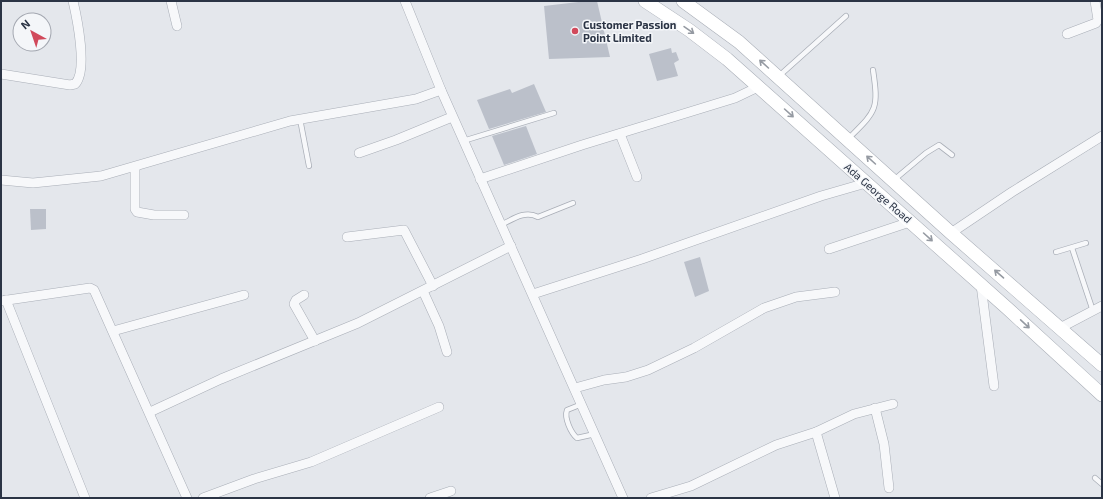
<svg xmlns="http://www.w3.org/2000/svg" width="1103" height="499" font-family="'Exo 2',sans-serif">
<rect width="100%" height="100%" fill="#e4e7ec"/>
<g fill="#bbc0ca">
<polygon points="587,1 597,1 610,57 549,59 544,6"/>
<polygon points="671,48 672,53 676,52 679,60 674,63 678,76 657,81 649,54"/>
<polygon points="534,84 546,112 489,129 477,100 510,89 512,93"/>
<polygon points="526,126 537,154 504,165 492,136"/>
<polygon points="30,209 46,209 46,229 31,230"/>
<polygon points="700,257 709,291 695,297 684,262"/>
</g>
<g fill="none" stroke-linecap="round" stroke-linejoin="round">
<g stroke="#a9aeb7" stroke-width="6">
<g id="service">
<polyline points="779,76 846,16"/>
<polyline points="300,119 309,166"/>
<path d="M 849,138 C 876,111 879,110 873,70"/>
<polyline points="463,141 554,113"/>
<polyline points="895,179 926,153 939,145 952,155"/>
<path d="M 501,225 C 513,219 525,210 538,217 L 573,203"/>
<polyline points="1072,248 1093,311"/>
<polyline points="1056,252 1086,243"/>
<path d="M 582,404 L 567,410 C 564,418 571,433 577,438 L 595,434"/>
<polyline points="1095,478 1102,484"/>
</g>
</g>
<g stroke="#a9aeb7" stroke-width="10">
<g id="minor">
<polyline points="171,1 177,26"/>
<polyline points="405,1 441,90 623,498"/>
<polyline points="1067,34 1096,23 1098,20 1095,1"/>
<path d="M 1,74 L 70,85 L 75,84 C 88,71 77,18 73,1"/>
<polyline points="620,134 637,177"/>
<polyline points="359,153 396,140 452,117"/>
<polyline points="135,167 135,209 137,212 154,215 184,215"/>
<polyline points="480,179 582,145 735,98 758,87"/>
<polyline points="1,180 33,183 101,176 290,121 416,99 441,90"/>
<polyline points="951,233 1012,192 1102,136"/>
<polyline points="347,237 404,230 433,286"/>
<polyline points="829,249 910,222"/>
<polyline points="981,285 994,386"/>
<polyline points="423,291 439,326 447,352"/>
<polyline points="533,294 642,259 821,196 866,183"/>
<polyline points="304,295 296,300 294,304 315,341"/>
<polyline points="6,300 85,498"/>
<polyline points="1,301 90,288 94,290 187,498"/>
<polyline points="1060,328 1102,306"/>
<polyline points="113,331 244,295"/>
<polyline points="575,388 604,380 626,377 648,370 694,348 764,308 796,297 835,292"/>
<polyline points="875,408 884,444 889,488"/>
<polyline points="150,412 221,379 358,323 511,246"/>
<polyline points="816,432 835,498"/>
<polyline points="203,498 254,479 311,462 439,407"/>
<polyline points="430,498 451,491"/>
<polyline points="651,498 691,486 776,445 816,432 854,414 893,404"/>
</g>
</g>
<g stroke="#a9aeb7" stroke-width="14">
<g id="secondary">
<polyline points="645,1 689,30 727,59 1007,308 1102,395"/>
<polyline points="683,1 739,42 951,233 1102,365"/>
</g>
</g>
<use href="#service" stroke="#f7f8fa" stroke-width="4.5"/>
<use href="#minor" stroke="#f7f8fa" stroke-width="9"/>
<use href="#secondary" stroke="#fff" stroke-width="13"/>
</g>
<defs><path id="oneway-shaft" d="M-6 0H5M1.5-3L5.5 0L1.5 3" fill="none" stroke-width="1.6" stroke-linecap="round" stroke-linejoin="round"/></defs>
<g stroke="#959aa2">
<use href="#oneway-shaft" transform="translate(689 30) rotate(35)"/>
<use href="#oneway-shaft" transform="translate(764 64) rotate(-138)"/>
<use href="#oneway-shaft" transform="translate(789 113) rotate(42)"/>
<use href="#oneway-shaft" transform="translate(871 160) rotate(-138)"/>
<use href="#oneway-shaft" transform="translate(928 237) rotate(42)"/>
<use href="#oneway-shaft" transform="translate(999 274) rotate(-139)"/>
<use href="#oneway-shaft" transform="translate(1025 324) rotate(43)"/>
</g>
<circle fill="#d1495b" stroke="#f4f6f9" stroke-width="1.5" cx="575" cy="31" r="4"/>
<g text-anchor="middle" stroke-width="3" stroke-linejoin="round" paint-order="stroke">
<g font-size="11" font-weight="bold" fill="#2b3445" stroke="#f4f6f9" text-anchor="start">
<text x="583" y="29">Customer Passion<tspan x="583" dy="13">Point Limited</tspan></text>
</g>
<g font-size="11" fill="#2b3445" stroke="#f4f6f9">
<text transform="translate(878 193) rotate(41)" y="4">Ada George Road</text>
</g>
</g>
<rect width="1103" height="499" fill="none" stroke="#2b3445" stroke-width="4"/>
<g transform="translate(32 32) rotate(320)"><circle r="19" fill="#f4f6f9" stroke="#a4a8b1"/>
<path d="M0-3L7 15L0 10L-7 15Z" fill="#d1495b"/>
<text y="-6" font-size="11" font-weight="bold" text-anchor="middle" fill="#2b3445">N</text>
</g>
</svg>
